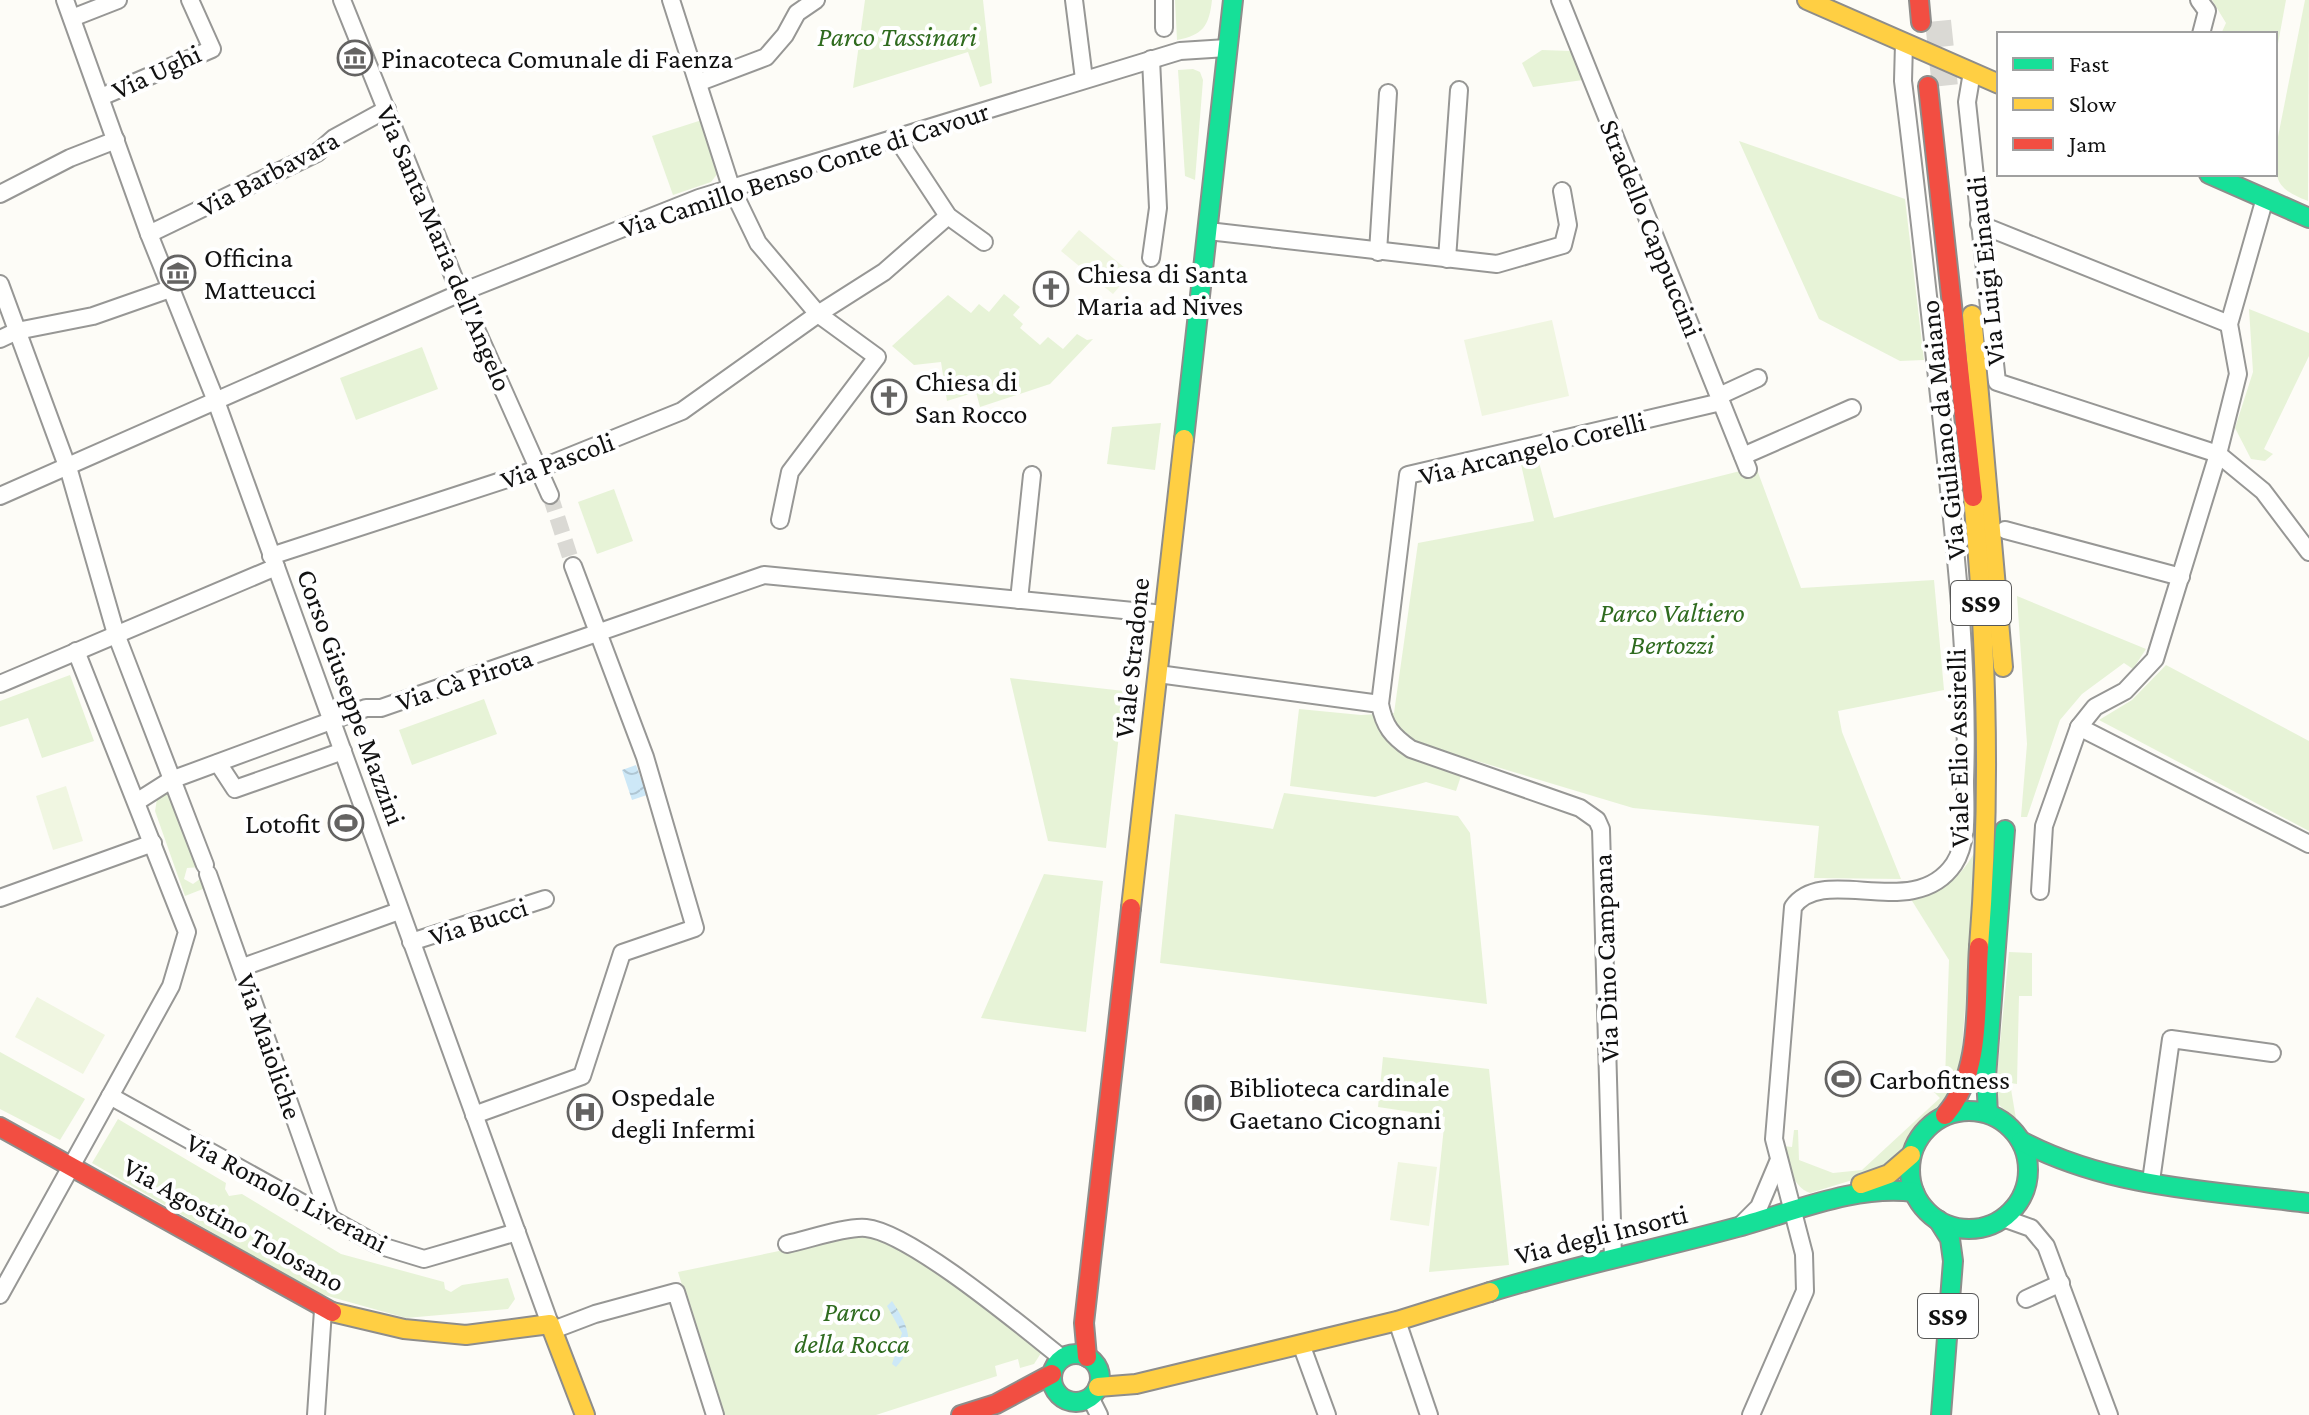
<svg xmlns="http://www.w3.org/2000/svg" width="2309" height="1415" font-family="'Crimson Pro',serif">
<defs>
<pattern id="water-waves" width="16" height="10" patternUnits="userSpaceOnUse" patternTransform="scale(2)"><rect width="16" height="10" fill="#cde8f7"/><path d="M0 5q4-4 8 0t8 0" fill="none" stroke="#afc6d3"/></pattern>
</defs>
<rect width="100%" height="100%" fill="#fdfcf7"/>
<g fill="#e7f3d7">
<polygon points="865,0 983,0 992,83 980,87 968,52 853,88"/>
<path d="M 1175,0 L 1212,0 C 1209,26 1203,35 1177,40 Z"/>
<polygon points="2212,0 2286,0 2275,60 2275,34 2221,34 2226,23"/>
<path d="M 2305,0 L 2309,0 L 2308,201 C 2279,189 2275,184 2275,152 Z"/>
<polygon points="1542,50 1571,51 1583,80 1533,87 1522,63"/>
<polygon points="1193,69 1200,72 1203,80 1195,180 1185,176 1178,70"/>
<polygon points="702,120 718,173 711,182 673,195 652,136"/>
<polygon points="1739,141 1905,199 1924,360 1900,361 1819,319"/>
<polygon points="1004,294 1020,307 1013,315 1023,324 1020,328 1040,345 1048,337 1063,349 1077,334 1087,340 1093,339 1050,384 980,407 976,392 947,401 941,362 914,365 892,346 948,295 971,313 979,304 989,312"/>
<polygon points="2249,309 2309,333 2309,356 2264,449 2273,454 2265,461 2251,459 2235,428 2253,372"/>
<polygon points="422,347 438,389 356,420 340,378"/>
<polygon points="1161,423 1155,470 1107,464 1112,427"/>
<polygon points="1537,455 1554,518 1756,467 1801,588 1934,580 1944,690 1838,711 1842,732 1901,879 1814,878 1819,826 1633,808 1467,758 1456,791 1426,782 1375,797 1290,786 1299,709 1361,715 1394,713 1418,543 1534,521 1520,460"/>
<polygon points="614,489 633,541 597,554 578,502"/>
<polygon points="2017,596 2146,649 2133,669 2124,663 2082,694 2060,720 2027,817 2021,817 2027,744"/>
<polygon points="2166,665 2309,741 2309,831 2099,720 2132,700"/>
<polygon points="70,675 94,741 42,758 28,718 0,727 0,701"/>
<polygon points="1010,678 1124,691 1106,848 1048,841"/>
<polygon points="484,699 497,734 412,765 399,730"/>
<polygon points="169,787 201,867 187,868 184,879 193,884 204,876 208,887 185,896 155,811 157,799"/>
<polygon points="1284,793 1458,816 1470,833 1487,1004 1160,963 1175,814 1273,829"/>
<path d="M 1978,846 L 1959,1085 L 1915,1128 L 1903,1150 L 1885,1170 L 1810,1193 C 1791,1186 1789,1163 1783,1146 L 1792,1147 L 1794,1130 L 1798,1130 L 1799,1160 L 1833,1173 L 1862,1170 L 1940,1098 L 1934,1092 L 1945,1080 L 1949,960 L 1909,896 C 1945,892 1961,878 1978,846 Z"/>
<polygon points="1044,874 1103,881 1086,1032 981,1018"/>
<polygon points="2009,952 2032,953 2032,996 2019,996 2017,1084 2010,1083 2016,1119 1999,1105 1995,1095"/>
<polygon points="0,1052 85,1099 60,1140 0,1109"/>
<polygon points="1383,1057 1489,1069 1509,1265 1429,1272 1445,1117 1378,1107"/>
<polygon points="118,1119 226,1183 225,1189 229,1196 242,1194 341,1254 444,1282 445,1289 451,1292 462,1285 508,1278 515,1299 508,1309 406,1318 317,1293 92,1163"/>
<path d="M 866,1233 C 931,1263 988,1304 1043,1350 L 1034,1364 L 1020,1368 L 1018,1359 L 995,1366 L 997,1376 L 876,1415 L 722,1415 L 678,1272 Z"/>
</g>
<g fill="#f0f6e1">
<polygon points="1079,230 1131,273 1113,294 1061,251"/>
<polygon points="1552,320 1569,396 1482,416 1464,340"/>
<polygon points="66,786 83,841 53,850 36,796"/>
<polygon points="37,997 105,1035 83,1074 15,1037"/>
<polygon points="1398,1162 1437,1167 1429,1226 1390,1220"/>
</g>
<g fill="url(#water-waves)">
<polygon points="636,765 647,795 632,800 622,770"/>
<path d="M 892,1301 C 907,1324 918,1344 896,1367 L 892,1364 L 902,1333 L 887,1306 Z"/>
</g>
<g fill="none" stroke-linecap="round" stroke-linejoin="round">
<polyline stroke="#dad9d4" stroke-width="16" stroke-dasharray="16 8" stroke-linecap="butt" points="550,495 573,566"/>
<polyline stroke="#dad9d4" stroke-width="26" stroke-dasharray="26 13" stroke-linecap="butt" points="1938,21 1945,87"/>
<g stroke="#979795" stroke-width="20">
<g id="street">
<polyline points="65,0 149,234 216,401 550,1324"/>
<polyline points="342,0 460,293 550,495"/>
<polyline points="671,0 731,187 758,243 818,314 877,357 790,472 780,520"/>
<polyline points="1074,0 1084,79"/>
<polyline points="1560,0 1748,469"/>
<polyline points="2199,0 2207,11 2201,34"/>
<polyline points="72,18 118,0"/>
<polyline points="1164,28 1164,0"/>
<polyline points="1151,59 1158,208 1151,258"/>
<polyline points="1972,72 1967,102 1997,382 2218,454 2263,491 2309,552"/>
<polyline points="700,82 766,57 785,35 797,13 816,0"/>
<polyline points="101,97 212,49 190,0"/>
<polyline points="896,137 948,216 984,242"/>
<polyline points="0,194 70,158 116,140"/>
<polyline points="1979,224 2229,324"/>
<polyline points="1208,231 1497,264 1563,245 1568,225 1562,191"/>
<polyline points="149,234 317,153 334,138 387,109"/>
<polyline points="1378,252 1388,93"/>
<polyline points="1447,259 1459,90"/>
<polyline points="0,284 70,474 116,634 205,865"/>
<polyline points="0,339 17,331 93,316 173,288"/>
<polyline points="1719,396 1758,378"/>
<polyline points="1743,456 1852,408"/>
<polyline points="0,496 467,290 699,198 1180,51 1227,48"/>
<polyline points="2005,530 2181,577"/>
<polyline points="271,556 541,468 682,411 818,314 884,272 948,216"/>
<polyline points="1019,600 1032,475"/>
<polyline points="1158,674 1380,704"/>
<polyline points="0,684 276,567"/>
<polyline points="2079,727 2309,844"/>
<polyline points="218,763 235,789 343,751"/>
<polyline points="138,801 171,780 366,708 381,708 764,575 1164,614"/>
<polyline points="208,874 330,1218"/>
<polyline points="2040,891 2044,826 2079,727 2095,707 2125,691 2155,659 2218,454 2238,374 2229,324 2265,198"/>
<polyline points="0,898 153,843"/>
<polyline points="411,942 545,899"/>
<polyline points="243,967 399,911"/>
<polyline points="110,1096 378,1245 424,1259 517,1232"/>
<polyline points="474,1115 582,1076 622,953 695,928 645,757 573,566"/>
<polyline points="2151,1181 2171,1039 2272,1053"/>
<polyline points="2003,1218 2031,1228 2046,1246 2109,1415"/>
<polyline points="1742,1224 1759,1207 1778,1162"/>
<path d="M 787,1244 C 807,1240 846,1226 866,1228 C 910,1232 1024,1328 1062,1358"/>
<path d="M 1613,1258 L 1601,829 L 1597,820 L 1580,808 L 1411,749 C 1392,736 1384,726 1380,704 L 1408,475 L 1721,402"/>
<polyline points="0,1295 171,986 187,932 76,651"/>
<polyline points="2026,1299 2061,1283"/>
<polyline points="1397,1321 1429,1415"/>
<polyline points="553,1330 595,1314 676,1292 715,1415"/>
<polyline points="1301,1344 1327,1415"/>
<polyline points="1090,1397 1099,1415"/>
<polyline points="316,1415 323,1310"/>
<path d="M 1751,1415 L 1805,1291 L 1804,1254 L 1774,1139 L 1793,907 C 1824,863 1914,923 1954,864 C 1969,841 1965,807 1965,781 C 1969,668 1956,555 1944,442 C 1931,322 1918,201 1903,81 L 1904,43"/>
</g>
</g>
<g stroke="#8e8d8b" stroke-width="22">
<g id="fast">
<polyline points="2209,174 2309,218"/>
<polyline points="1184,439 1233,0"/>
<circle cx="1969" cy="1170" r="59"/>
<polyline points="1988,1113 1986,1077 2005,830"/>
<path d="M 2021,1141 C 2110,1188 2211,1191 2309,1203"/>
<polyline points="1938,1220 1950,1239 1953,1261 1941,1415"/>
<path d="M 1490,1292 C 1570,1267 1653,1250 1734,1228 C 1791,1213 1855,1184 1914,1192"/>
<circle cx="1076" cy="1378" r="24"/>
</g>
</g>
<g stroke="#8e8d8b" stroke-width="22">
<g id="slow">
<polyline points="1807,0 1999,84"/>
<polyline points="1972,315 2003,667"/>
<path d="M 1973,497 C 1987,647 1991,797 1979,947"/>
<polyline points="1131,908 1184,439"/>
<polyline points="1861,1184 1889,1174 1911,1155"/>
<polyline points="332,1312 404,1329 466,1335 550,1324 585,1415"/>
<polyline points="1098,1387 1136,1384 1397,1321 1490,1292"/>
</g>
</g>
<g stroke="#8e8d8b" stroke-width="22">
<g id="jam">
<polyline points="1919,0 1921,22"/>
<polyline points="1928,86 1973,497"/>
<path d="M 1945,1115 C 1983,1072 1975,1001 1979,947"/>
<polyline points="0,1127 332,1312"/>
<polyline points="1087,1357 1084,1323 1131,908"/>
<polyline points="961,1415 996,1404 1052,1374"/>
</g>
</g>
<use href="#street" stroke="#fffffe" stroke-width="16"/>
<use href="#fast" stroke="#16e098" stroke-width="18"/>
<use href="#slow" stroke="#ffcf43" stroke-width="18"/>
<use href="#jam" stroke="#f24e42" stroke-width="18"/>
</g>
<defs>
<g id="museum-ring" transform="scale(1.8)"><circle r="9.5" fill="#fff" stroke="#646362" stroke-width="1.5"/><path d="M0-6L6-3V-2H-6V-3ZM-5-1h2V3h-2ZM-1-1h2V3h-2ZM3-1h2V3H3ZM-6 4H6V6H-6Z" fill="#646362"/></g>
<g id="church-ring" transform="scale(1.8)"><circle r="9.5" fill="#fff" stroke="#646362" stroke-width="1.5"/><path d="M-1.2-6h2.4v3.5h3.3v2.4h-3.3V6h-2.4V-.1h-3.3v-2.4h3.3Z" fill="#646362"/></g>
<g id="stadium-ring" transform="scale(1.8)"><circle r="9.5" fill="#fff" stroke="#646362" stroke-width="1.5"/><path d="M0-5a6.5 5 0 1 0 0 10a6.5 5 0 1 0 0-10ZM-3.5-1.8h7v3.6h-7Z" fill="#646362"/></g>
<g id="library-ring" transform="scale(1.8)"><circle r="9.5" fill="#fff" stroke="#646362" stroke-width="1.5"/><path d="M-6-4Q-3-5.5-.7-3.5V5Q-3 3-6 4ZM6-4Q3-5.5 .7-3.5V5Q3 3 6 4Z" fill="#646362"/></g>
<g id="hospital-ring" transform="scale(1.8)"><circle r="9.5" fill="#fff" stroke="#646362" stroke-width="1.5"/><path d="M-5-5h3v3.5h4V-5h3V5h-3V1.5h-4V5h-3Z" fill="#646362"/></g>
</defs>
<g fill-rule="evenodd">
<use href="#museum-ring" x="355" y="58"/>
<use href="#museum-ring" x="178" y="273"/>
<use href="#church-ring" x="1051" y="289"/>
<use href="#church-ring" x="889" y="397"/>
<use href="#stadium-ring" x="346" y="823"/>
<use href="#stadium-ring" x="1843" y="1079"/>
<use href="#library-ring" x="1203" y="1103"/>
<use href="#hospital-ring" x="585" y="1112"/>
</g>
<g text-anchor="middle" stroke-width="8" stroke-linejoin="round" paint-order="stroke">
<g fill="#fff" stroke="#585858" stroke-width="2">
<rect x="1951" y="581" width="60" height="44" rx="6"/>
<rect x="1918" y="1294" width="60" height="44" rx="6"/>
</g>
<g font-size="26" font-weight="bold" fill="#111">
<text x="1981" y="612">SS9</text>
<text x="1948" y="1325">SS9</text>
</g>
<g font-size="28" font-style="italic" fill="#2f6b1f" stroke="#fff">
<text x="897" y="46">Parco Tassinari</text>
<text x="1672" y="622">Parco Valtiero<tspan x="1672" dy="32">Bertozzi</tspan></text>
<text x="852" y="1321">Parco<tspan x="852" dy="32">della Rocca</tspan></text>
</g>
<g font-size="28" fill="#111" stroke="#fff" text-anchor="start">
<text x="381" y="68">Pinacoteca Comunale di Faenza</text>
<text x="204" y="267">Officina<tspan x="204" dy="32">Matteucci</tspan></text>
<text x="1077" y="283">Chiesa di Santa<tspan x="1077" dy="32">Maria ad Nives</tspan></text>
<text x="915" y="391">Chiesa di<tspan x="915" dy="32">San Rocco</tspan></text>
<text x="320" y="833" text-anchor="end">Lotofit</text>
<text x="1869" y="1089">Carbofitness</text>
<text x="1229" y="1097">Biblioteca cardinale<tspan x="1229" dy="32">Gaetano Cicognani</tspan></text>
<text x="611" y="1106">Ospedale<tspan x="611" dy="32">degli Infermi</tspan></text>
</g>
<g font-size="28" fill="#111" stroke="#fff">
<text transform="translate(156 71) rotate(-25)" y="10">Via Ughi</text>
<text transform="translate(804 169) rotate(-18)" y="10">Via Camillo Benso Conte di Cavour</text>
<text transform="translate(268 173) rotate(-28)" y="10">Via Barbavara</text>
<text transform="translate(1652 228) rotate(68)" y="10">Stradello Cappuccini</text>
<text transform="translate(445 248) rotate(67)" y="10">Via Santa Maria dell'Angelo</text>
<text transform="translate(1985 271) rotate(-96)" y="10">Via Luigi Einaudi</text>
<text transform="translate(1942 430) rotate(-96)" y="10">Via Giuliano da Maiano</text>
<text transform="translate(1532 448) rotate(-14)" y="10">Via Arcangelo Corelli</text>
<text transform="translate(557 460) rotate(-20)" y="10">Via Pascoli</text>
<text transform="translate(1131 658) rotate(-84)" y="10">Viale Stradone</text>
<text transform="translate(464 679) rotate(-19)" y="10">Via Cà Pirota</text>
<text transform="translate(352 697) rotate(70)" y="10">Corso Giuseppe Mazzini</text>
<text transform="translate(1957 748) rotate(-91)" y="10">Viale Elio Assirelli</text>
<text transform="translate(478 921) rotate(-18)" y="10">Via Bucci</text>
<text transform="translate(1605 958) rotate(-92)" y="10">Via Dino Campana</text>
<text transform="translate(270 1046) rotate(71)" y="10">Via Maioliche</text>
<text transform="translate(287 1192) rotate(28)" y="10">Via Romolo Liverani</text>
<text transform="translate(234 1224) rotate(29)" y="10">Via Agostino Tolosano</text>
<text transform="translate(1601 1234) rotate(-14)" y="10">Via degli Insorti</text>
</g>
</g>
<rect x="1997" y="32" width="280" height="144" fill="#ffffff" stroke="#a0a0a0" stroke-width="2"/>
<rect x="2013" y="58" width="40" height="12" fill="#16e098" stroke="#a0a0a0" stroke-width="2"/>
<text x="2069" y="72" font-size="24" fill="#111111">Fast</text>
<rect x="2013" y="98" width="40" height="12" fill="#ffcf43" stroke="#a0a0a0" stroke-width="2"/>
<text x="2069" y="112" font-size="24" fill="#111111">Slow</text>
<rect x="2013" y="138" width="40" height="12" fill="#f24e42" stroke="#a0a0a0" stroke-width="2"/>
<text x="2069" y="152" font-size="24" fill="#111111">Jam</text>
</svg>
